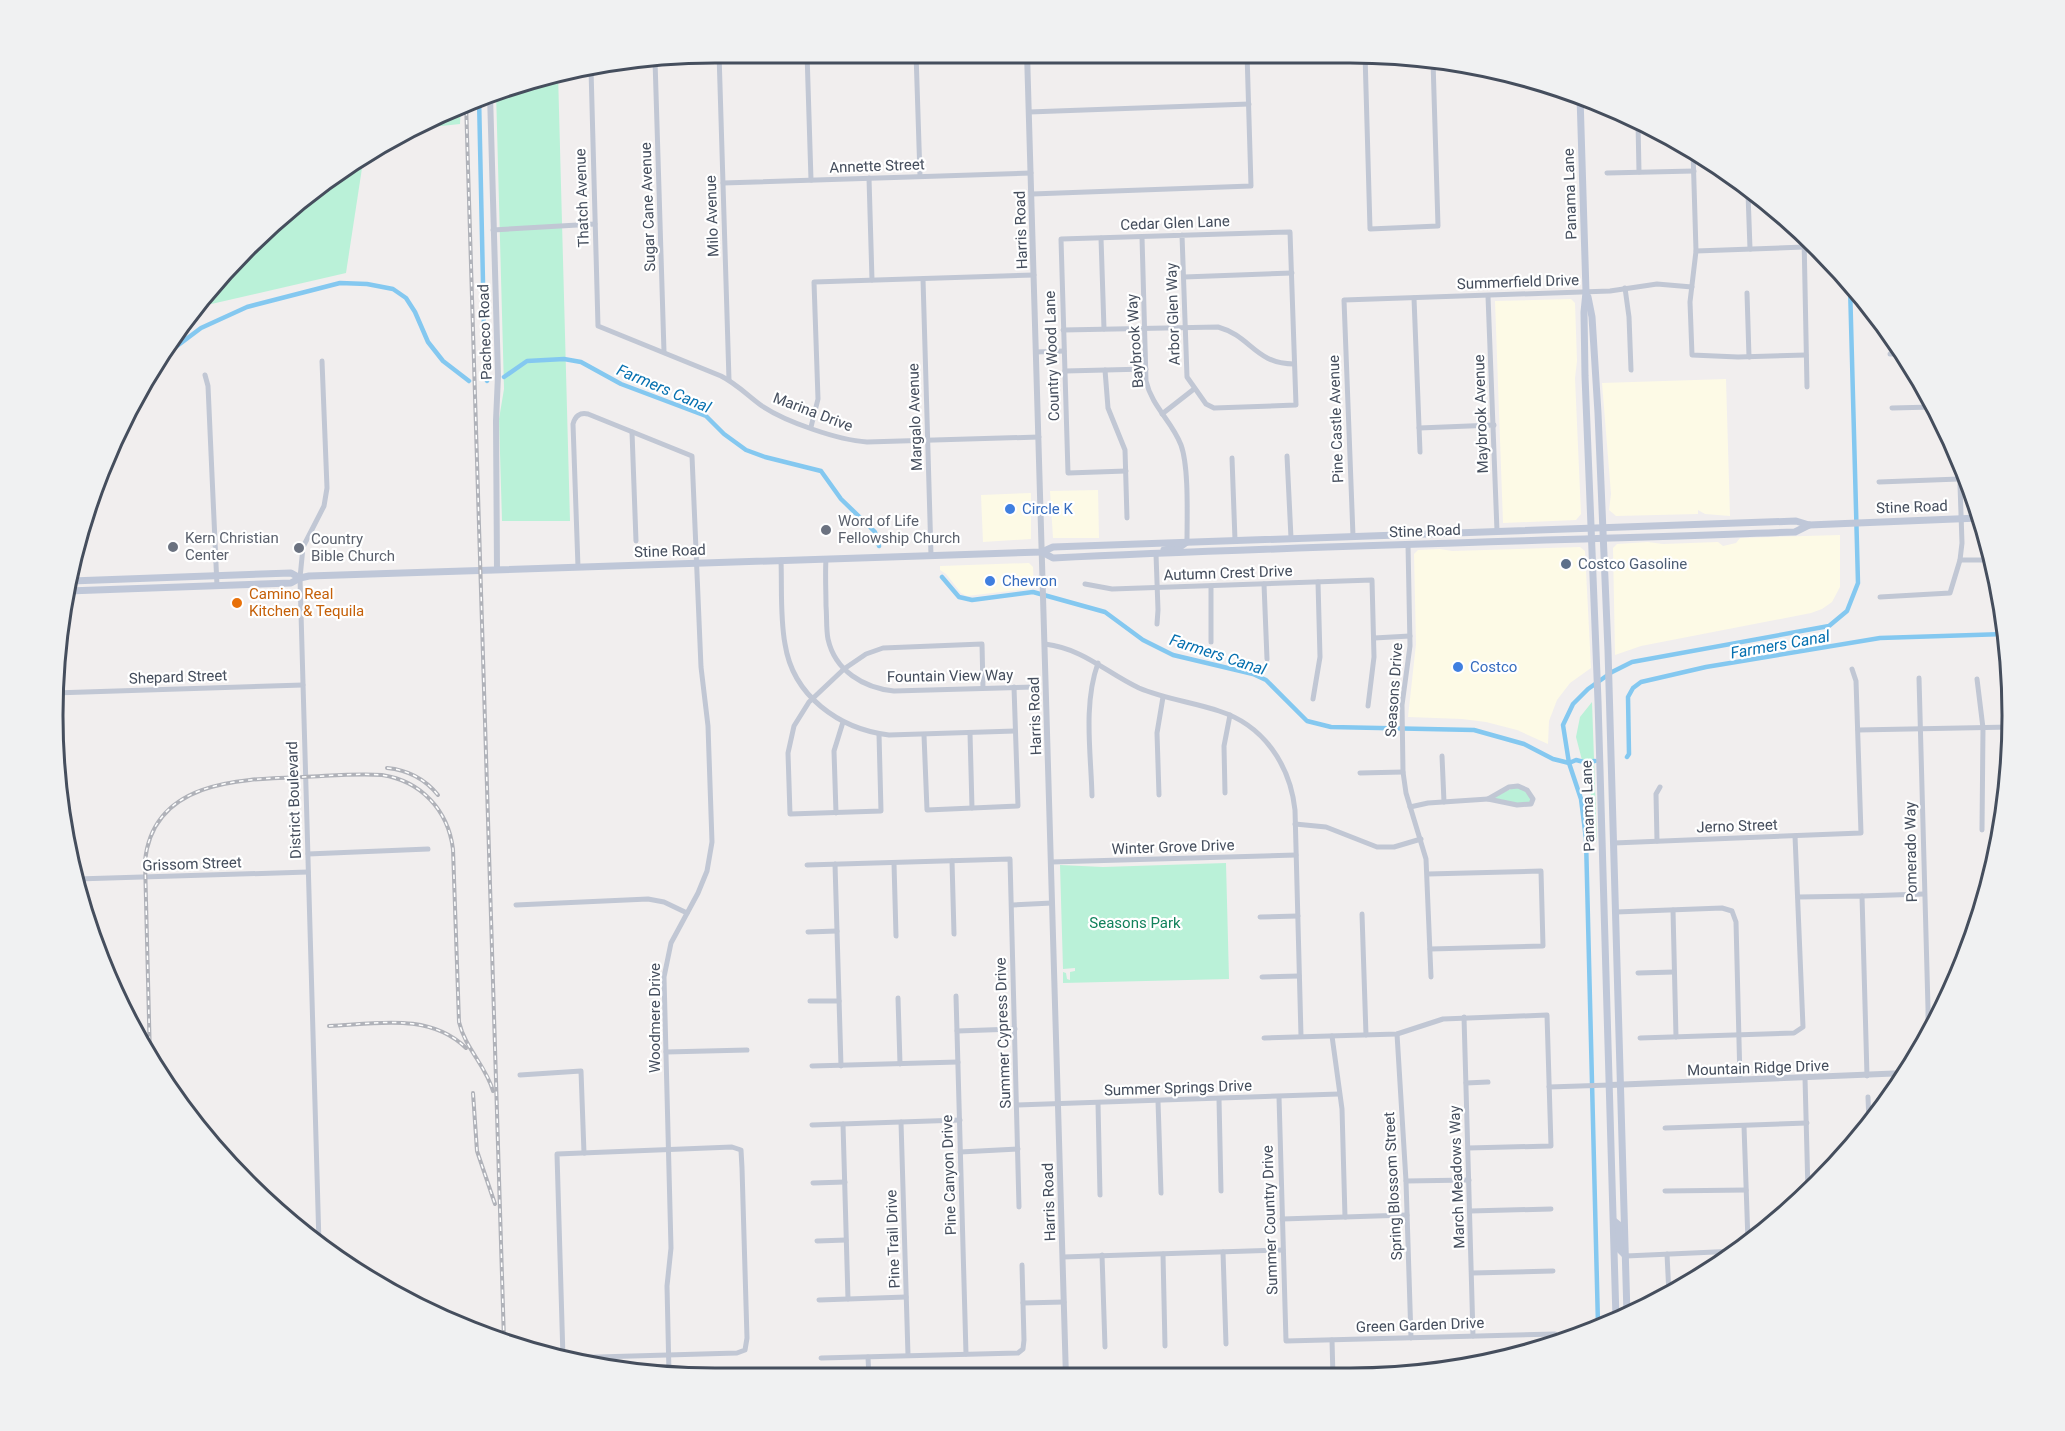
<svg xmlns="http://www.w3.org/2000/svg" width="2065" height="1431" font-family="Roboto,sans-serif">
<rect width="100%" height="100%" fill="#f1eeee"/>
<g fill="#fdfae6">
<polygon points="1571,299 1575,303 1577,361 1575,378 1581,514 1576,520 1503,523 1495,301"/>
<polygon points="1726,379 1730,516 1705,514 1698,510 1698,514 1616,516 1609,510 1611,494 1602,383"/>
<polygon points="1098,490 1099,538 1053,538 1050,491"/>
<polygon points="1031,493 1031,539 983,542 981,495"/>
<polygon points="1840,535 1840,587 1832,602 1822,609 1811,613 1641,646 1615,655 1613,548 1617,544 1648,542 1663,544 1718,542 1723,546 1736,543 1740,538"/>
<polygon points="1580,547 1585,551 1591,668 1570,683 1557,700 1549,721 1548,744 1517,730 1486,722 1462,719 1408,717 1416,644 1414,554 1418,550 1440,549 1452,551"/>
<polygon points="1029,563 1033,567 1034,588 967,596 961,593 946,574 940,570 940,566"/>
</g>
<g fill="#baf1d8">
<polygon points="558,73 570,521 502,521 499,419 504,389 496,91 544,75"/>
<polygon points="461,104 460,124 412,129"/>
<polygon points="364,155 346,273 207,305 207,292 217,279 347,164"/>
<polygon points="1592,702 1597,844 1591,795 1576,737 1580,717"/>
<polygon points="1518,786 1533,796 1528,805 1488,799"/>
<polygon points="1226,863 1229,979 1063,983 1063,972 1066,973 1067,979 1070,980 1070,972 1075,971 1075,968 1063,969 1060,865 1103,867"/>
</g>
<g fill="none" stroke-linecap="round" stroke-linejoin="round">
<g stroke="#84c8f0" stroke-width="4.5">
<polyline points="479,97 485,376 487,381"/>
<polyline points="157,361 201,328 247,307 340,283 367,284 393,289 406,298 415,312 428,342 443,361 469,381"/>
<polyline points="504,377 527,361 564,359 581,362 621,384 706,416 724,434 746,450 765,457 821,471 841,499 875,532 879,546"/>
<polyline points="942,577 959,597 972,600 1033,592 1105,612 1143,640 1173,655 1253,674 1266,680 1307,721 1331,727 1474,730 1524,744 1553,759 1569,763 1576,760 1584,762 1595,761"/>
<polyline points="1627,757 1629,754 1628,697 1633,688 1641,682 1706,667 1880,638 2005,634"/>
<polyline points="1598,1325 1586,839 1581,799 1569,763 1563,725 1573,704 1588,689 1612,672 1632,662 1829,626 1847,611 1858,583 1850,285"/>
</g>
<g stroke="#c1c7d4" stroke-width="5">
<polyline points="719,53 729,380"/>
<polyline points="807,53 811,180"/>
<polyline points="916,53 920,176"/>
<polyline points="1365,54 1370,229 1438,226 1433,61"/>
<polyline points="655,60 664,352"/>
<path d="M 591,69 L 598,326 L 721,376 C 737,384 748,396 762,406 C 786,422 838,440 867,442 L 1039,437"/>
<polyline points="1029,112 1249,104"/>
<polyline points="1638,122 1639,172"/>
<polyline points="1693,151 1696,251 1690,302 1692,355 1738,357 1806,355"/>
<polyline points="1607,173 1694,171"/>
<polyline points="869,178 872,280"/>
<polyline points="723,183 1031,173"/>
<polyline points="1748,193 1750,249"/>
<polyline points="1032,194 1251,186 1247,53"/>
<polyline points="493,230 595,224"/>
<polyline points="1804,236 1807,387"/>
<path d="M 1142,237 L 1146,381 C 1152,407 1172,421 1181,445 C 1189,467 1187,516 1187,542"/>
<polyline points="1101,238 1104,329"/>
<polyline points="1696,251 1804,247"/>
<polyline points="1184,277 1292,273"/>
<polyline points="923,279 931,555"/>
<polyline points="1625,288 1629,317 1631,370"/>
<polyline points="1747,293 1749,357"/>
<polyline points="1488,296 1497,531"/>
<polyline points="1414,298 1420,452"/>
<path d="M 1063,330 L 1218,327 C 1251,336 1255,364 1294,364"/>
<polyline points="1036,352 1064,351"/>
<polyline points="1890,354 1904,354"/>
<polyline points="1105,370 1108,408 1125,450 1127,518"/>
<polyline points="1065,371 1146,369"/>
<polyline points="205,375 208,386 217,586"/>
<polyline points="1892,408 1933,407"/>
<polyline points="1162,414 1194,389"/>
<polyline points="811,427 818,399 814,282 1034,275"/>
<polyline points="1419,428 1494,425"/>
<polyline points="632,432 636,541"/>
<polyline points="1287,456 1291,538"/>
<polyline points="1232,458 1235,540"/>
<polyline points="1126,471 1068,473 1061,239 1290,232 1296,405 1214,408 1206,404 1187,377 1182,235"/>
<polyline points="1879,482 1959,479"/>
<polyline points="1353,536 1344,300 1610,291 1657,284 1692,287"/>
<polyline points="1408,544 1410,646 1402,705 1403,772 1406,793 1426,859 1431,977"/>
<polyline points="1156,554 1158,610 1157,624"/>
<path d="M 826,559 C 825,575 826,590 826,606 C 827,617 826,629 828,639 C 835,671 864,688 894,691 L 1033,687"/>
<path d="M 781,560 C 782,588 780,617 785,644 C 793,696 839,729 889,735 L 1015,731"/>
<polyline points="1960,560 1992,560"/>
<path d="M 578,567 L 573,424 C 575,416 580,412 588,414 L 692,456 L 701,667 L 708,726 L 712,842 L 707,871 L 698,893 L 671,943 L 664,977 L 671,1248 L 667,1286 L 669,1374"/>
<polyline points="1085,584 1112,589 1372,580 1374,657 1368,706"/>
<polyline points="1264,584 1267,659"/>
<polyline points="1211,586 1211,642"/>
<polyline points="1880,597 1950,593 1960,560 1962,543 1959,455"/>
<polyline points="1374,638 1410,636"/>
<path d="M 1045,644 C 1084,649 1105,672 1139,688 C 1165,699 1192,702 1219,711 C 1263,725 1290,764 1295,810 L 1301,1036"/>
<polyline points="1919,678 1928,1008 1928,1019 1932,1025"/>
<polyline points="1977,679 1983,728 1982,830"/>
<polyline points="54,693 303,685"/>
<polyline points="1313,699 1320,657 1318,582"/>
<polyline points="1858,730 2011,727"/>
<polyline points="970,733 972,808"/>
<polyline points="879,734 881,811 790,814 788,753 794,726 809,702 844,669 866,654 883,648 982,644 983,688"/>
<polyline points="924,735 927,810 1018,806 1014,687"/>
<polyline points="1442,756 1444,802"/>
<polyline points="1360,773 1403,772"/>
<polygon points="1518,786 1527,790 1533,799 1531,804 1517,805 1488,799 1509,787"/>
<polyline points="1225,793 1224,746 1230,715"/>
<polyline points="1159,795 1157,733 1163,697"/>
<path d="M 1092,796 C 1091,753 1083,705 1098,663"/>
<polyline points="1410,807 1428,803 1488,799"/>
<polyline points="836,813 834,751 843,722"/>
<polyline points="1295,824 1326,827 1377,847 1394,847 1421,839"/>
<polyline points="1657,841 1656,794 1660,787"/>
<polyline points="1614,843 1861,833 1856,681 1852,669"/>
<polyline points="308,854 428,849"/>
<polyline points="952,861 954,934"/>
<polyline points="1051,862 1296,855"/>
<polyline points="894,863 896,936"/>
<polyline points="835,864 841,1066"/>
<polyline points="807,865 1010,859 1019,1207"/>
<polyline points="1428,874 1541,871 1543,946 1430,949"/>
<polyline points="77,879 308,872"/>
<polyline points="1862,896 1924,894"/>
<polyline points="1798,897 1862,896 1867,1076"/>
<polyline points="516,905 648,899 664,902 687,913"/>
<polyline points="1012,905 1052,903"/>
<polyline points="1673,910 1676,1037"/>
<polyline points="1616,912 1722,908 1732,911 1736,922 1740,1080"/>
<polyline points="1362,914 1366,1035"/>
<polyline points="1260,917 1298,916"/>
<polyline points="808,932 837,931"/>
<polyline points="1638,973 1674,972"/>
<polyline points="1262,977 1299,976"/>
<polyline points="956,996 966,1354"/>
<polyline points="898,998 900,1064"/>
<polyline points="810,1001 839,1001"/>
<polyline points="1464,1017 1473,1336"/>
<polyline points="957,1031 1015,1029"/>
<polyline points="1397,1034 1406,1181 1411,1338"/>
<polyline points="1332,1036 1342,1109 1345,1217"/>
<polyline points="1264,1038 1397,1034 1443,1019 1547,1015 1551,1146 1468,1148"/>
<polyline points="1640,1038 1794,1033 1803,1027 1795,836"/>
<polyline points="666,1052 747,1050"/>
<polyline points="812,1066 958,1062"/>
<polyline points="520,1075 581,1071 584,1153"/>
<polyline points="1805,1078 1808,1192"/>
<polyline points="1466,1083 1488,1082"/>
<polyline points="1549,1087 1610,1085"/>
<polyline points="1279,1097 1286,1341 1555,1334"/>
<polyline points="1868,1097 1869,1123"/>
<polyline points="1219,1099 1221,1191"/>
<polyline points="1158,1101 1161,1193"/>
<polyline points="1098,1103 1100,1195"/>
<polyline points="1017,1105 1339,1094"/>
<polyline points="901,1122 908,1355"/>
<polyline points="843,1124 848,1299"/>
<polyline points="812,1125 960,1120"/>
<polyline points="1744,1126 1748,1242"/>
<polyline points="1665,1128 1807,1123"/>
<polygon points="732,1147 741,1150 742,1168 747,1338 745,1350 737,1353 563,1358 557,1154"/>
<polyline points="960,1152 1018,1149"/>
<polyline points="1406,1181 1469,1180"/>
<polyline points="813,1183 845,1182"/>
<polyline points="1665,1191 1746,1190"/>
<polyline points="1470,1211 1551,1209"/>
<polyline points="1282,1219 1407,1215"/>
<polyline points="817,1241 846,1240"/>
<polyline points="319,1244 300,578 303,547 324,506 327,488 322,361"/>
<polyline points="1223,1252 1226,1344"/>
<polyline points="1163,1254 1165,1346"/>
<polyline points="1667,1254 1669,1295"/>
<polyline points="1102,1255 1105,1347"/>
<polyline points="1626,1256 1737,1251"/>
<polyline points="1063,1257 1283,1250"/>
<polyline points="1472,1273 1553,1271"/>
<polyline points="819,1300 906,1297"/>
<polyline points="1023,1303 1064,1302"/>
<polyline points="1332,1340 1333,1378"/>
<polyline points="868,1357 869,1378"/>
<polyline points="821,1358 1018,1353 1023,1349 1024,1340 1022,1265"/>
</g>
<g stroke="#c1c7d4" stroke-width="6">
<polyline points="1027,53 1066,1378"/>
<polyline points="490,94 498,376 496,421 497,570"/>
<polyline points="1611,1085 1906,1073"/>
</g>
<g stroke="#bfc7d8" stroke-width="7">
<polyline points="1580,96 1586,292 1584,312 1585,376 1598,701 1616,1319"/>
<polyline points="1588,297 1592,317 1598,413 1608,650 1627,1315"/>
<polyline points="1164,550 1180,547 1187,542"/>
<path d="M 1042,552 L 1053,558 C 1300,546 1548,541 1795,532 L 1809,525"/>
<polyline points="71,581 291,573 300,578"/>
<polyline points="68,591 291,583 300,578 309,576 1042,552 1053,547 1796,521 1809,525 1979,518"/>
<polyline points="1614,1221 1619,1225 1620,1250 1626,1256"/>
</g>
<g stroke="#b0b2b9" stroke-width="4">
<g id="rail">
<polyline points="466,102 504,1341"/>
<path d="M 387,768 C 408,770 425,779 438,795"/>
<path d="M 329,1026 C 375,1024 429,1012 466,1048"/>
<path d="M 150,1059 L 145,861 C 153,780 241,779 303,777 C 329,776 356,773 382,775 C 421,781 448,810 453,849 L 459,1022 C 465,1048 486,1066 493,1091"/>
<polyline points="473,1093 477,1151 495,1204"/>
</g>
</g>
<use href="#rail" stroke="#fff" stroke-width="1.5" stroke-dasharray="4.5" stroke-linecap="butt"/>
</g>
<g fill="#3f7fe0" stroke="#fff" stroke-width="2">
<circle cx="1010" cy="509" r="6"/>
<circle cx="990" cy="581" r="6"/>
<circle cx="1458" cy="667" r="6"/>
</g>
<g fill="#6b7280" stroke="#fff" stroke-width="2">
<circle cx="826" cy="530" r="6"/>
<circle cx="173" cy="547" r="6"/>
<circle cx="299" cy="548" r="6"/>
</g>
<circle fill="#5c6f8a" stroke="#fff" stroke-width="2" cx="1566" cy="564" r="6"/>
<circle fill="#e8710a" stroke="#fff" stroke-width="2" cx="237" cy="603" r="6"/>
<g text-anchor="middle" stroke-width="4.5" stroke-linejoin="round" paint-order="stroke">
<g font-size="15" fill="#454e5d" stroke="#fff">
<text transform="translate(877 166) rotate(-2)" y="5">Annette Street</text>
<text transform="translate(1570 194) rotate(-92)" y="5">Panama Lane</text>
<text transform="translate(582 198) rotate(-92)" y="5">Thatch Avenue</text>
<text transform="translate(648 207) rotate(-92)" y="5">Sugar Cane Avenue</text>
<text transform="translate(712 216) rotate(-92)" y="5">Milo Avenue</text>
<text transform="translate(1175 223) rotate(-2)" y="5">Cedar Glen Lane</text>
<text transform="translate(1021 230) rotate(-92)" y="5">Harris Road</text>
<text transform="translate(1518 282) rotate(-2)" y="5">Summerfield Drive</text>
<text transform="translate(1173 314) rotate(-92)" y="5">Arbor Glen Way</text>
<text transform="translate(485 332) rotate(-92)" y="5">Pacheco Road</text>
<text transform="translate(1135 341) rotate(-94)" y="5">Baybrook Way</text>
<text transform="translate(1052 356) rotate(-92)" y="5">Country Wood Lane</text>
<text transform="translate(813 412) rotate(21)" y="5">Marina Drive</text>
<text transform="translate(1481 414) rotate(-92)" y="5">Maybrook Avenue</text>
<text transform="translate(915 417) rotate(-92)" y="5">Margalo Avenue</text>
<text transform="translate(1336 419) rotate(-92)" y="5">Pine Castle Avenue</text>
<text transform="translate(1912 507) rotate(-2)" y="5">Stine Road</text>
<text transform="translate(1425 531) rotate(-2)" y="5">Stine Road</text>
<text transform="translate(670 551) rotate(-2)" y="5">Stine Road</text>
<text transform="translate(1228 573) rotate(-2)" y="5">Autumn Crest Drive</text>
<text transform="translate(950 676) rotate(-1)" y="5">Fountain View Way</text>
<text transform="translate(178 677) rotate(-2)" y="5">Shepard Street</text>
<text transform="translate(1394 690) rotate(-86)" y="5">Seasons Drive</text>
<text transform="translate(1035 716) rotate(-92)" y="5">Harris Road</text>
<text transform="translate(294 800) rotate(-92)" y="5">District Boulevard</text>
<text transform="translate(1588 806) rotate(-92)" y="5">Panama Lane</text>
<text transform="translate(1737 826) rotate(-2)" y="5">Jerno Street</text>
<text transform="translate(1173 847) rotate(-2)" y="5">Winter Grove Drive</text>
<text transform="translate(1911 852) rotate(-91)" y="5">Pomerado Way</text>
<text transform="translate(192 864) rotate(-2)" y="5">Grissom Street</text>
<text transform="translate(655 1018) rotate(-90)" y="5">Woodmere Drive</text>
<text transform="translate(1003 1033) rotate(-92)" y="5">Summer Cypress Drive</text>
<text transform="translate(1758 1068) rotate(-2)" y="5">Mountain Ridge Drive</text>
<text transform="translate(1178 1088) rotate(-2)" y="5">Summer Springs Drive</text>
<text transform="translate(949 1175) rotate(-92)" y="5">Pine Canyon Drive</text>
<text transform="translate(1457 1177) rotate(-92)" y="5">March Meadows Way</text>
<text transform="translate(1393 1186) rotate(-93)" y="5">Spring Blossom Street</text>
<text transform="translate(1049 1202) rotate(-92)" y="5">Harris Road</text>
<text transform="translate(1270 1220) rotate(-92)" y="5">Summer Country Drive</text>
<text transform="translate(893 1239) rotate(-92)" y="5">Pine Trail Drive</text>
<text transform="translate(1420 1325) rotate(-2)" y="5">Green Garden Drive</text>
</g>
<g font-size="15" fill="#366cbe" stroke="#fff" text-anchor="start">
<text x="1022" y="514">Circle K</text>
<text x="1002" y="586">Chevron</text>
<text x="1470" y="672">Costco</text>
</g>
<g font-size="15" fill="#5b616d" stroke="#fff" text-anchor="start">
<text x="838" y="526">Word of Life<tspan x="838" dy="17">Fellowship Church</tspan></text>
<text x="185" y="543">Kern Christian<tspan x="185" dy="17">Center</tspan></text>
<text x="311" y="544">Country<tspan x="311" dy="17">Bible Church</tspan></text>
</g>
<g font-size="15" fill="#4e5e75" stroke="#fff" text-anchor="start">
<text x="1578" y="569">Costco Gasoline</text>
</g>
<g font-size="15" fill="#c56008" stroke="#fff" text-anchor="start">
<text x="249" y="599">Camino Real<tspan x="249" dy="17">Kitchen &amp; Tequila</tspan></text>
</g>
<g font-size="15" fill="#12825c" stroke="#fff">
<text x="1135" y="928">Seasons Park</text>
</g>
<g font-size="16" font-style="italic" fill="#0570b0" stroke="#fff">
<text transform="translate(664 388) rotate(23)" y="6">Farmers Canal</text>
<text transform="translate(1780 644) rotate(-10)" y="6">Farmers Canal</text>
<text transform="translate(1218 654) rotate(18)" y="6">Farmers Canal</text>
</g>
</g>
<path d="M0 0H2065V1431H0ZM715 63H1350A652 652 0 0 1 2002 715V716A652 652 0 0 1 1350 1368H715A652 652 0 0 1 63 716V715A652 652 0 0 1 715 63Z" fill="#f0f1f2" fill-rule="evenodd"/>
<path fill="none" stroke="#454e5d" stroke-width="3" d="M715 63H1350A652 652 0 0 1 2002 715V716A652 652 0 0 1 1350 1368H715A652 652 0 0 1 63 716V715A652 652 0 0 1 715 63Z"/>
</svg>
